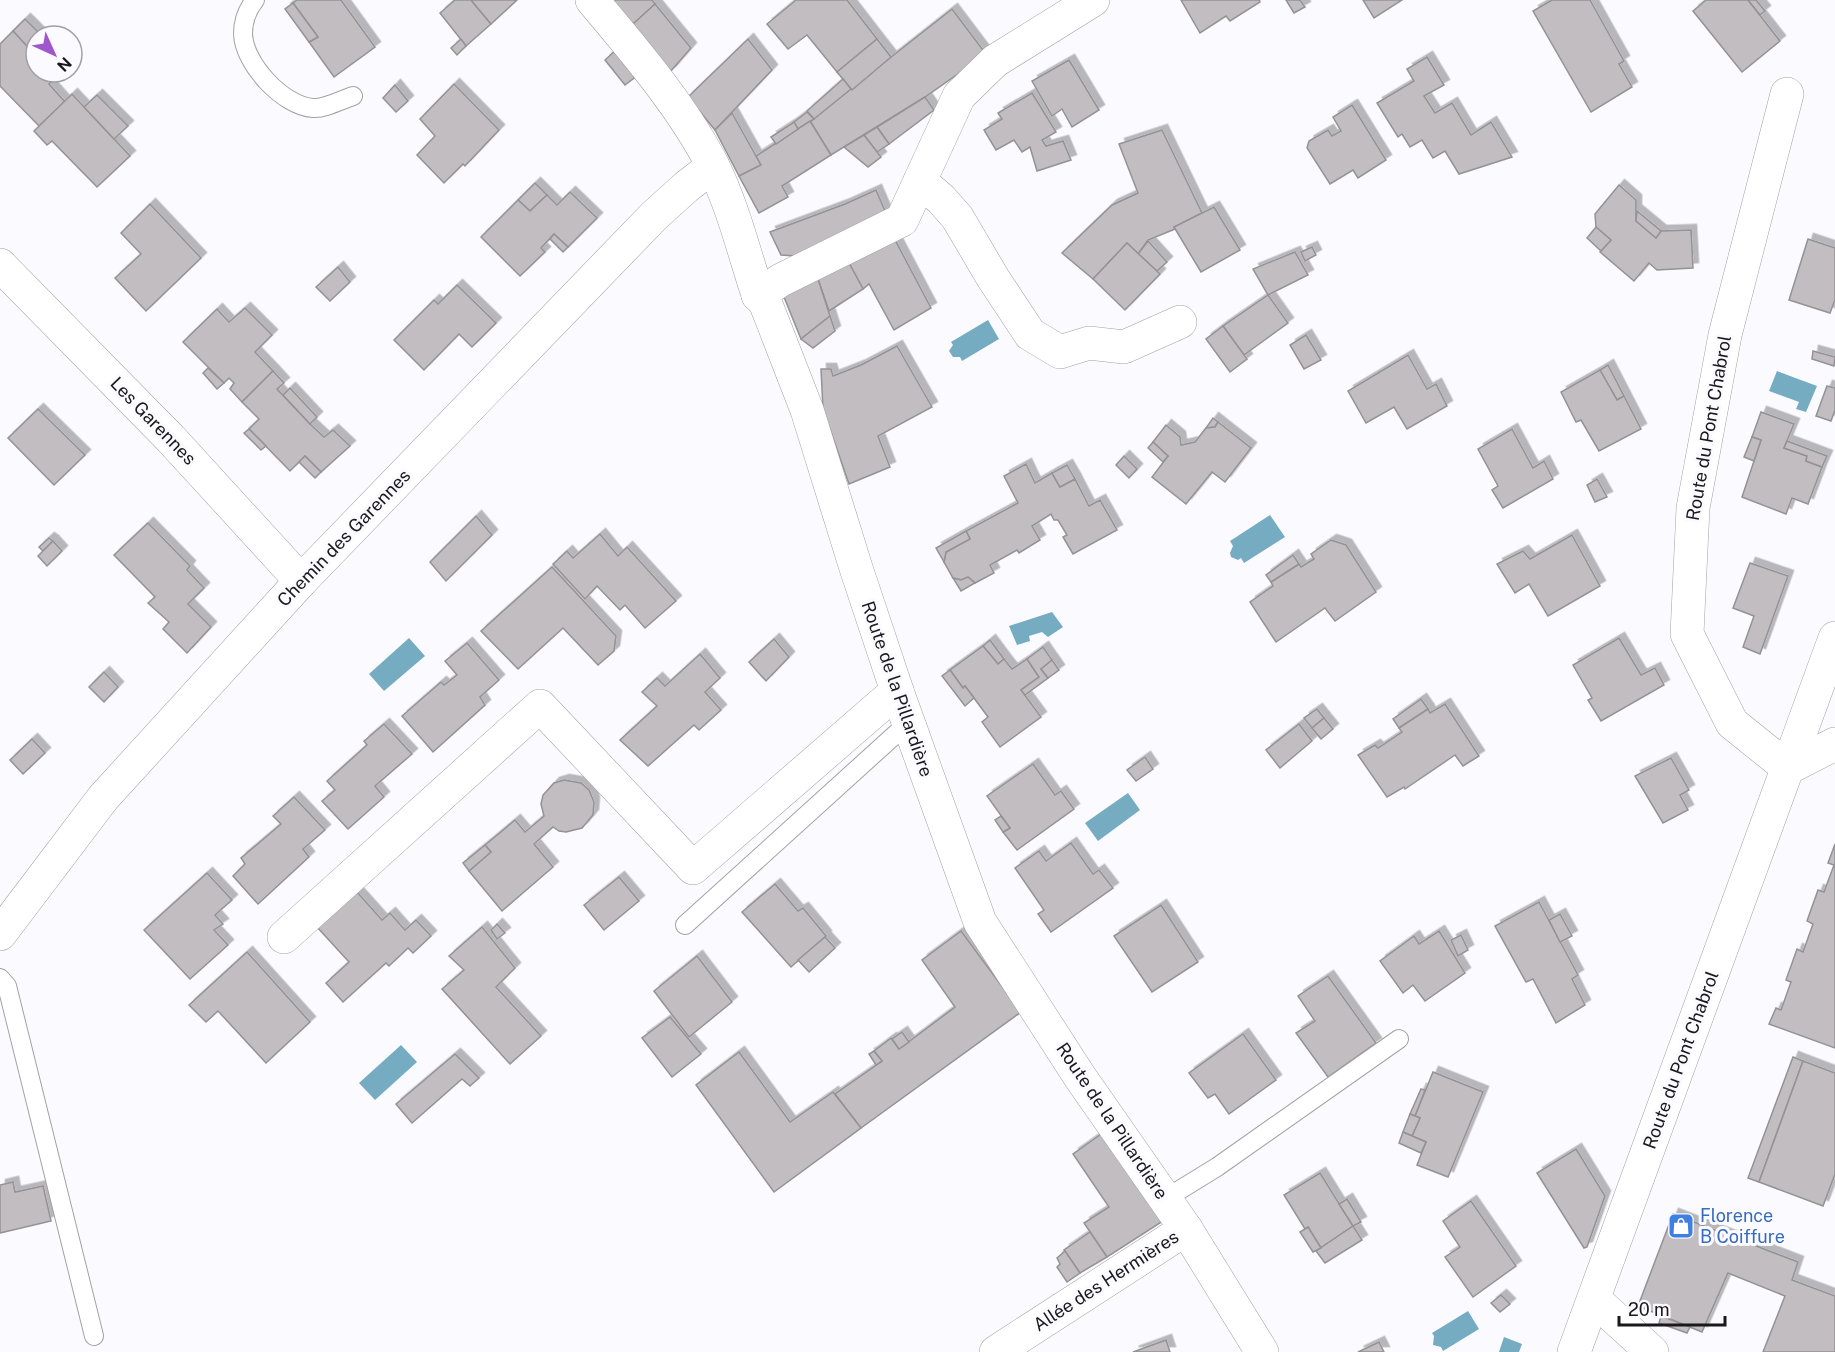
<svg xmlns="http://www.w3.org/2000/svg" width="1835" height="1352" font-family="'Public Sans',sans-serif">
<defs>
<filter id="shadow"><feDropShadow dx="5.5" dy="-5.5" stdDeviation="0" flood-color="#0004"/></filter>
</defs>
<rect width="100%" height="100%" fill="#fafaff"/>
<g fill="#75acc2">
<polygon points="988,320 999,339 962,361 960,357 953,357 949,351 953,345 951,342"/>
<polygon points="1777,371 1817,386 1806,412 1796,409 1799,402 1769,391"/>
<polygon points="1270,515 1285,537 1244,563 1241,558 1238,560 1231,557 1230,553 1233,546 1230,541"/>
<polygon points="1052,612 1063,627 1048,637 1042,632 1029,636 1030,641 1017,645 1009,626"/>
<polygon points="409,638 425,656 384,691 369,674"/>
<polygon points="1128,793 1140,810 1098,841 1085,823"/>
<polygon points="401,1045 417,1062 375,1100 359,1083"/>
<polygon points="1468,1311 1479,1329 1443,1351 1441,1347 1433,1345 1434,1336 1432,1333"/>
<polygon points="1504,1337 1522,1344 1519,1352 1499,1352"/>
</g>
<g fill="#c1bdc1" stroke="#959295" stroke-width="1.5" filter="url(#shadow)">
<polygon points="297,0 341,0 375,47 334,77 309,42 318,37 293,3"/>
<polygon points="455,0 471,0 491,24 466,46 440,13"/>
<polygon points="471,0 517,0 491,24"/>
<polygon points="613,0 652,0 655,4 632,25"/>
<polygon points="796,0 847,0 877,39 837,72 807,35 788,49 767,24"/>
<polygon points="1181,0 1259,0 1260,2 1230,21 1226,16 1200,33"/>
<polygon points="1286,0 1300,0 1305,7 1294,13"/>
<polygon points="1363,0 1402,0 1374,18"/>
<polygon points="1552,0 1590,0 1624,61 1619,64 1632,87 1591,112 1533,11"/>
<polygon points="1706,0 1748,0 1780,41 1742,72 1693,11"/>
<polygon points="1748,0 1756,0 1765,11 1760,15"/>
<polygon points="293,3 318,37 309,42 285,9"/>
<polygon points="655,4 691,48 670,72 632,25"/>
<polygon points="952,9 986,54 925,97 831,155 810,121"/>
<polygon points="25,19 42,36 36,36 36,52 34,54 13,31"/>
<polygon points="13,31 36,56 36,72 51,72 56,77 49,84 65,102 39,126 0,86 0,44"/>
<polygon points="461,39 466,46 457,55 451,48"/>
<polygon points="748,39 772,70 715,130 688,97"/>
<polygon points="877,39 891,57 852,90 837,72"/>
<polygon points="617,49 638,75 625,85 605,60"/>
<polygon points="1427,57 1444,85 1424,96 1435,113 1452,103 1471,135 1491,122 1512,157 1459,174 1445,151 1433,158 1422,140 1410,147 1402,134 1398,137 1377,103 1414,81 1407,69"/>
<polygon points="1069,60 1099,110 1072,127 1062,109 1052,116 1032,81"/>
<polygon points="843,79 851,89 814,119 807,111"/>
<polygon points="454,84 499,130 465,166 463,164 444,183 417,155 435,136 420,119"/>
<polygon points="395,85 408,101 396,112 383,98"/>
<polygon points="1032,93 1056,132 1042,140 1046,146 1063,141 1071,160 1037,171 1030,147 1022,152 1014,140 996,150 984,130 1002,119 998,113"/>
<polygon points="72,94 130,156 97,187 52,141 47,145 34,131"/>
<polygon points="97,95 128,126 114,139 84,107"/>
<polygon points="925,97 934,110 889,144 877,127"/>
<polygon points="1352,105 1386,160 1358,178 1353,170 1330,184 1307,148 1309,141 1328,130 1332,136 1341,131 1333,117"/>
<polygon points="807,112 814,119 798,129 794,122"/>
<polygon points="732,113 761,165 739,176 715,130"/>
<polygon points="810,121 831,155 782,186 788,197 759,213 739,176 761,165 756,156"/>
<polygon points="794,122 798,129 776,144 771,137"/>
<polygon points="877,127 889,144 877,152 864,135"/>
<polygon points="1162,130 1202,213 1174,227 1175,229 1148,240 1138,254 1127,243 1093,279 1062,253 1112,205 1138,193 1119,144"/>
<polygon points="864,135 881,157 868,167 844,147"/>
<polygon points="535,183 547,195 530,211 518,200"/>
<polygon points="1619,185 1636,200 1636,221 1656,238 1661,231 1691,230 1693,268 1657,270 1649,263 1634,281 1600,252 1611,240 1596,227 1595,214"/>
<polygon points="876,190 888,218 811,257 781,255 770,232 845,204"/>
<polygon points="570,192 597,218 568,247 554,234 541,248 545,252 520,276 481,237 518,200 530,211 547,195 557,205"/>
<polygon points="150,204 201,258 146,311 115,278 141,254 121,233"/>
<polygon points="1214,207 1240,250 1201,272 1174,227"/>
<polygon points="1637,211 1661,231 1656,238 1636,221"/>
<polygon points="1596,227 1611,240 1601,251 1587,238"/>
<polygon points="554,234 568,247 563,252 550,239"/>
<polygon points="893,236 931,308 894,330 869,284 863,289 848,261"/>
<polygon points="1808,239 1835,248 1835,300 1830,313 1789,300"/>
<polygon points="1148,241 1167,262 1157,271 1138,254"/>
<polygon points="1127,243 1160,274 1125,310 1093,279"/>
<polygon points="1312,247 1316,255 1305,261 1301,252"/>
<polygon points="1295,252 1308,275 1268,295 1253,269"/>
<polygon points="848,261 863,289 829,311 816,273"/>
<polygon points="338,267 350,282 330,301 316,287"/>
<polygon points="816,273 830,316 801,339 782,292"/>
<polygon points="457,285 496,323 472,347 459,334 424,370 394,340 434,300 438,304"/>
<polygon points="1268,295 1288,323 1244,355 1223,326"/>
<polygon points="245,308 272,335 255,352 273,371 242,402 230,389 234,383 229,378 224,383 183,342 217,309 229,322"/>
<polygon points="830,316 835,331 813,348 801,339"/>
<polygon points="1223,326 1247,359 1230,372 1206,339"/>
<polygon points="1306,335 1321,360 1304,369 1290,345"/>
<polygon points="897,346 932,407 878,436 890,467 849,484 823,409 821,369 831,369 833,376 861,365"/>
<polygon points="1813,351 1835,357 1834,366 1812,359"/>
<polygon points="1408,355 1427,389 1436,384 1447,406 1407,429 1394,407 1366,423 1348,391"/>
<polygon points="1608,365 1624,396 1617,400 1600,370"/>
<polygon points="208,368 224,383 217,389 203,373"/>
<polygon points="1600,370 1617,400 1624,396 1641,429 1599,451 1581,420 1576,422 1561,392"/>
<polygon points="273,371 284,383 277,389 310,424 324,437 333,430 350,446 321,472 305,456 290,471 249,429 259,419 242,402"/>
<polygon points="1827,386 1835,388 1835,410 1831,421 1816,416"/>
<polygon points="290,388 317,417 310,424 283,395"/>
<polygon points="38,409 85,455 54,485 8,438"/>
<polygon points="1761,412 1794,424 1784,448 1807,456 1806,461 1822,467 1808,504 1792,498 1786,514 1742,497 1761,440 1752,437"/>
<polygon points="1213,418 1218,422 1215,427 1206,428"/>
<polygon points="1218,422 1251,448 1225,482 1212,472 1186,504 1152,477 1168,456 1153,442 1166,425 1180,437 1181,445 1195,442 1206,428 1215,427"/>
<polygon points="249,429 266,446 261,450 244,433"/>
<polygon points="1512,429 1533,468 1544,461 1553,479 1503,508 1492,490 1498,486 1478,449"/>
<polygon points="1752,437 1761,440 1754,461 1744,457"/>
<polygon points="1787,441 1827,456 1822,467 1806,461 1807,456 1784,448"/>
<polygon points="1153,442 1168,456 1163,462 1148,448"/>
<polygon points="305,456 321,472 315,478 299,462"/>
<polygon points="1124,456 1137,469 1129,478 1116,465"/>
<polygon points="1026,464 1035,483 1052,473 1060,487 1075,479 1089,506 1100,500 1117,530 1073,554 1063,537 1067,535 1058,520 1054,520 1051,514 1032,526 1040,540 1019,553 1017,550 990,565 994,573 975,583 968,577 961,580 953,578 944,562 946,552 970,539 966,531 1018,503 1004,476"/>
<polygon points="1067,465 1075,479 1060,487 1052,473"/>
<polygon points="1597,479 1607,497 1595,502 1587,485"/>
<polygon points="476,516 492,535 446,581 430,562"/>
<polygon points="148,523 190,566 187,570 204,588 188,604 211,627 187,653 163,629 169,622 148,603 155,597 114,555"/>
<polygon points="966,531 970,539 946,552 944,562 936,548"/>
<polygon points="600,534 618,556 627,547 676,601 645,628 625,605 620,610 597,586 585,599 553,564 567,551 573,558"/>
<polygon points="1572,535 1600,586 1548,616 1529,584 1515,593 1497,564 1523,551 1530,559"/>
<polygon points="49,538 53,541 43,551 39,547"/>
<polygon points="1331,540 1346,545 1376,592 1335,621 1325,608 1276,642 1250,602 1273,586 1271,582 1299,564 1301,567 1314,559 1311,554"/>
<polygon points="53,541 62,551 47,566 38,556"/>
<polygon points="1293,555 1299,564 1271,582 1266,575"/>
<polygon points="1750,563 1788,576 1760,654 1743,647 1754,616 1733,608"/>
<polygon points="552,567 616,636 614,651 598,665 563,628 518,669 481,631"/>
<polygon points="968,577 975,583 961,591 953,578 961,580"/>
<polygon points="1619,638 1641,675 1655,668 1664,685 1601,721 1588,700 1592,698 1573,665"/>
<polygon points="774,639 789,657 766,681 749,662"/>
<polygon points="990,640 1004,659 998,664 983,646"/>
<polygon points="467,643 499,680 480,697 485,705 433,752 402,716 441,682 444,685 457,675 445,661"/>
<polygon points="983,646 998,664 1004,659 1012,669 1027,659 1039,677 1021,690 1041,717 1000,747 982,722 988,717 965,686 963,688 950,670"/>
<polygon points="1043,647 1052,660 1041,669 1048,678 1025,695 1021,690 1039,677 1027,659"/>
<polygon points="700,654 720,678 705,692 721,710 699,730 694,725 648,766 620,740 657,706 642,692 657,678 665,686"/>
<polygon points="1052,660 1059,670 1048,678 1041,669"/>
<polygon points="950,670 963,688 965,686 974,698 965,706 942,676"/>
<polygon points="104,672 118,687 104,702 89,687"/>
<polygon points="1421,699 1428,709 1399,728 1393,719"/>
<polygon points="1445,704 1479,756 1463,766 1455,755 1405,789 1404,787 1387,797 1358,755 1375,745 1378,748 1402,732 1399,728 1428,709 1430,713"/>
<polygon points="1317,709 1324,718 1312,728 1304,718"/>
<polygon points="1324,718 1333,729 1321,739 1312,728"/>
<polygon points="384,724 412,754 375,786 384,797 348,829 322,801 335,790 327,781 367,745 364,741"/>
<polygon points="1299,724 1312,741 1280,768 1266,750"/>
<polygon points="32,739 45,753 23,774 10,760"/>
<polygon points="1145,757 1153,769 1136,781 1127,770"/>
<polygon points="1671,758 1689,790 1680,795 1688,810 1663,823 1635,776"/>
<polygon points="1033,764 1055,795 1061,791 1074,809 1017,850 1003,832 1010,828 987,796"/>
<polygon points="564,780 581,783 589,790 594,802 593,815 582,828 566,832 559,831 553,827 534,844 553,867 502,911 469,871 491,852 485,845 515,820 525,832 544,816 541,804 543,795 554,783"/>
<polygon points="294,797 325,830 303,849 309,857 258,904 233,876 245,864 241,858 281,824 273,816"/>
<polygon points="1001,816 1010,828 1003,832 995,820"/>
<polygon points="1071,843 1093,874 1099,870 1113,888 1051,932 1038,914 1044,910 1015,868 1039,851 1046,861"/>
<polygon points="1835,844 1835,1048 1769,1024 1776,1008 1781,1010 1791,982 1786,980 1797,949 1803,952 1813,924 1807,921 1818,890 1824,892 1834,865 1828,863"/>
<polygon points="485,845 491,852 469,871 463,863"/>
<polygon points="207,873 232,900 215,915 223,924 214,930 228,945 190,979 144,930"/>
<polygon points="619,877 639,901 604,930 584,905"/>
<polygon points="775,884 798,911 803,908 826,936 791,967 742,912"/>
<polygon points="357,892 382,920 390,913 405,930 416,920 431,936 413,953 408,948 389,966 386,963 343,1002 326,983 349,962 317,927"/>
<polygon points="1539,902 1578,975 1572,979 1585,1005 1556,1023 1533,979 1526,982 1495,926"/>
<polygon points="1161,905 1198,962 1152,992 1114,936"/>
<polygon points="1560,914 1572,936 1560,942 1549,920"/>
<polygon points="497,924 505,933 497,939 491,930"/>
<polygon points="482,927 515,968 496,987 541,1036 510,1064 442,989 464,970 449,956"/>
<polygon points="961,931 1021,1012 861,1128 835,1094 882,1061 874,1051 891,1038 899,1049 955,1007 922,960"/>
<polygon points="1439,931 1465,973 1425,1001 1413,985 1403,993 1380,961 1414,936 1419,944"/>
<polygon points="1461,935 1468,950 1458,956 1451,940"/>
<polygon points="825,937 835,948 809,972 798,960"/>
<polygon points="247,952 310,1022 266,1063 218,1011 206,1022 189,1005"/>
<polygon points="697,956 732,1002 689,1037 654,991"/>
<polygon points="1328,976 1376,1043 1328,1077 1296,1033 1315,1021 1298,996"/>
<polygon points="670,1017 701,1054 672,1077 642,1038"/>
<polygon points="902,1032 909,1042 899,1049 892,1039"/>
<polygon points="1243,1034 1276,1080 1229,1114 1215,1094 1208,1098 1189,1073"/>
<polygon points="874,1051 882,1061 876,1065 869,1054"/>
<polygon points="739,1052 790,1122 833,1092 861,1128 774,1192 696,1085"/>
<polygon points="455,1054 479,1078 470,1086 462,1079 412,1123 396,1104"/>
<polygon points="1793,1057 1803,1061 1759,1182 1748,1178"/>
<polygon points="1803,1061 1835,1073 1835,1174 1823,1206 1759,1182"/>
<polygon points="1433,1072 1483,1092 1448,1177 1417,1165 1426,1142 1412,1136 1420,1118 1415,1116"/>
<polygon points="1421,1089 1425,1090 1415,1116 1410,1114"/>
<polygon points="1410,1114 1420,1118 1412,1136 1403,1132"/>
<polygon points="1104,1132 1166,1219 1107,1257 1084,1223 1109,1207 1073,1154"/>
<polygon points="1403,1132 1426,1142 1421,1153 1399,1143"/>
<polygon points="1576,1149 1605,1196 1587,1247 1584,1248 1537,1173"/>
<polygon points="1320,1173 1353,1226 1321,1248 1308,1227 1305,1229 1284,1195"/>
<polygon points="13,1182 15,1192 43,1186 51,1221 0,1233 0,1185"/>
<polygon points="1347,1199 1361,1222 1353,1226 1339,1204"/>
<polygon points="1471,1201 1516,1266 1473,1297 1445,1257 1460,1247 1443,1221"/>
<polygon points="1673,1214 1798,1262 1792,1280 1835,1296 1835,1352 1763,1352 1785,1296 1728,1273 1702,1332 1638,1306"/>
<polygon points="1353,1226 1362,1240 1325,1263 1316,1251"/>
<polygon points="1308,1227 1321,1248 1313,1252 1300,1232"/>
<polygon points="1090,1232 1107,1257 1080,1273 1064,1250"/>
<polygon points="1065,1251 1080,1273 1067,1282 1057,1267 1060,1264 1057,1258"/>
<polygon points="1501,1295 1510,1304 1500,1312 1491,1303"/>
<polygon points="1661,1316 1690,1327 1687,1333 1659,1323"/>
<polygon points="1166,1340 1170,1352 1133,1352"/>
<polygon points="1379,1342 1384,1352 1358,1352"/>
</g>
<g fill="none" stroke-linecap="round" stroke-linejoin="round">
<g stroke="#a2a2a6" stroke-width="20">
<g id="lane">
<path d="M 255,0 C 247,10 243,21 243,34 C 244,64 283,106 313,108 C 324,109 341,100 353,96"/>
<polyline points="685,925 908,723"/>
<polyline points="0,978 7,986 94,1336"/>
<polyline points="1165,1199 1217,1167 1399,1039"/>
</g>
</g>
<g stroke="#a2a2a6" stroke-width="34">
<g id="street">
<path d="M 592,0 C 634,50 683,107 713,166 C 733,207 744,252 758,295 L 765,302 L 807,410 L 856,568 L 897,691 L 980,922 L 1080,1077 L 1186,1229 L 1262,1352"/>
<polyline points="1787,94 1725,335 1693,508 1687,634 1732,723 1788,768 1835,744"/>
<polyline points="920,181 941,199 957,217 993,278 1030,334 1060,352 1089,343 1124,347 1180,322"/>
<polyline points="0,265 171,439 301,581"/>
<polyline points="758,295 781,280 902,220 959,96 995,61 1093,0"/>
<polyline points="0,934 103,798 301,581 654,216 686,187 713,166"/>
<polyline points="284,937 540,706 693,868 897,691"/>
<polyline points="1594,1299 1652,1352"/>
<polyline points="996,1352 1186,1229"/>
</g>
</g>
<g stroke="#a2a2a6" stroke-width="34">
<polyline id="secondary" points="1574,1352 1835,638"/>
</g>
<use href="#lane" stroke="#fff" stroke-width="18"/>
<use href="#street" stroke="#fff" stroke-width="33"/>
<use href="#secondary" stroke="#fff" stroke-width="33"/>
</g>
<defs>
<g id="shop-square" transform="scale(1.35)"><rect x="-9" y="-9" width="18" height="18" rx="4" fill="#3f7fe0" stroke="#fafaff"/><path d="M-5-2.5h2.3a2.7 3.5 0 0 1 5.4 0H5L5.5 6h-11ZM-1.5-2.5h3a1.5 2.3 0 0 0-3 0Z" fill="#fff"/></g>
</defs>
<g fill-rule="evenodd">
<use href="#shop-square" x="1681" y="1226"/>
</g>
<g text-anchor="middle" stroke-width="6" stroke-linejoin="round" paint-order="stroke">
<g font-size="18" fill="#19191b" stroke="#fafaff">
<text transform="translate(153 421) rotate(46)" y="6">Les Garennes</text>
<text transform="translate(1709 428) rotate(-80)" y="6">Route du Pont Chabrol</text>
<text transform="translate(344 538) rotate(-46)" y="6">Chemin des Garennes</text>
<text transform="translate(897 689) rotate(71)" y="6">Route de la Pillardière</text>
<text transform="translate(1681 1060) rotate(-70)" y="6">Route du Pont Chabrol</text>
<text transform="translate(1112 1121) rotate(56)" y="6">Route de la Pillardière</text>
<text transform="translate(1106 1281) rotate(-33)" y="6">Allée des Hermières</text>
</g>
<g font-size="18" fill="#366cbe" stroke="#fafaff" text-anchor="start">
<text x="1700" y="1222">Florence<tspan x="1700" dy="21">B Coiffure</tspan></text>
</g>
</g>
<g transform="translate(54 54) rotate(135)"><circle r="28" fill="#fafaff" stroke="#a0a0a4" stroke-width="1.5"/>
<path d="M0-4.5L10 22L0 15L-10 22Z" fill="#9f57cb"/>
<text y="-9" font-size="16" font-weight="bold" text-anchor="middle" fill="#19191b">N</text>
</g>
<path d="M1619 1316v9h106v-9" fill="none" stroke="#19191b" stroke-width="3"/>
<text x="1628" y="1316" font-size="18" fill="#19191b" stroke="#fafaff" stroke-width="4.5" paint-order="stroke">20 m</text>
</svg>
